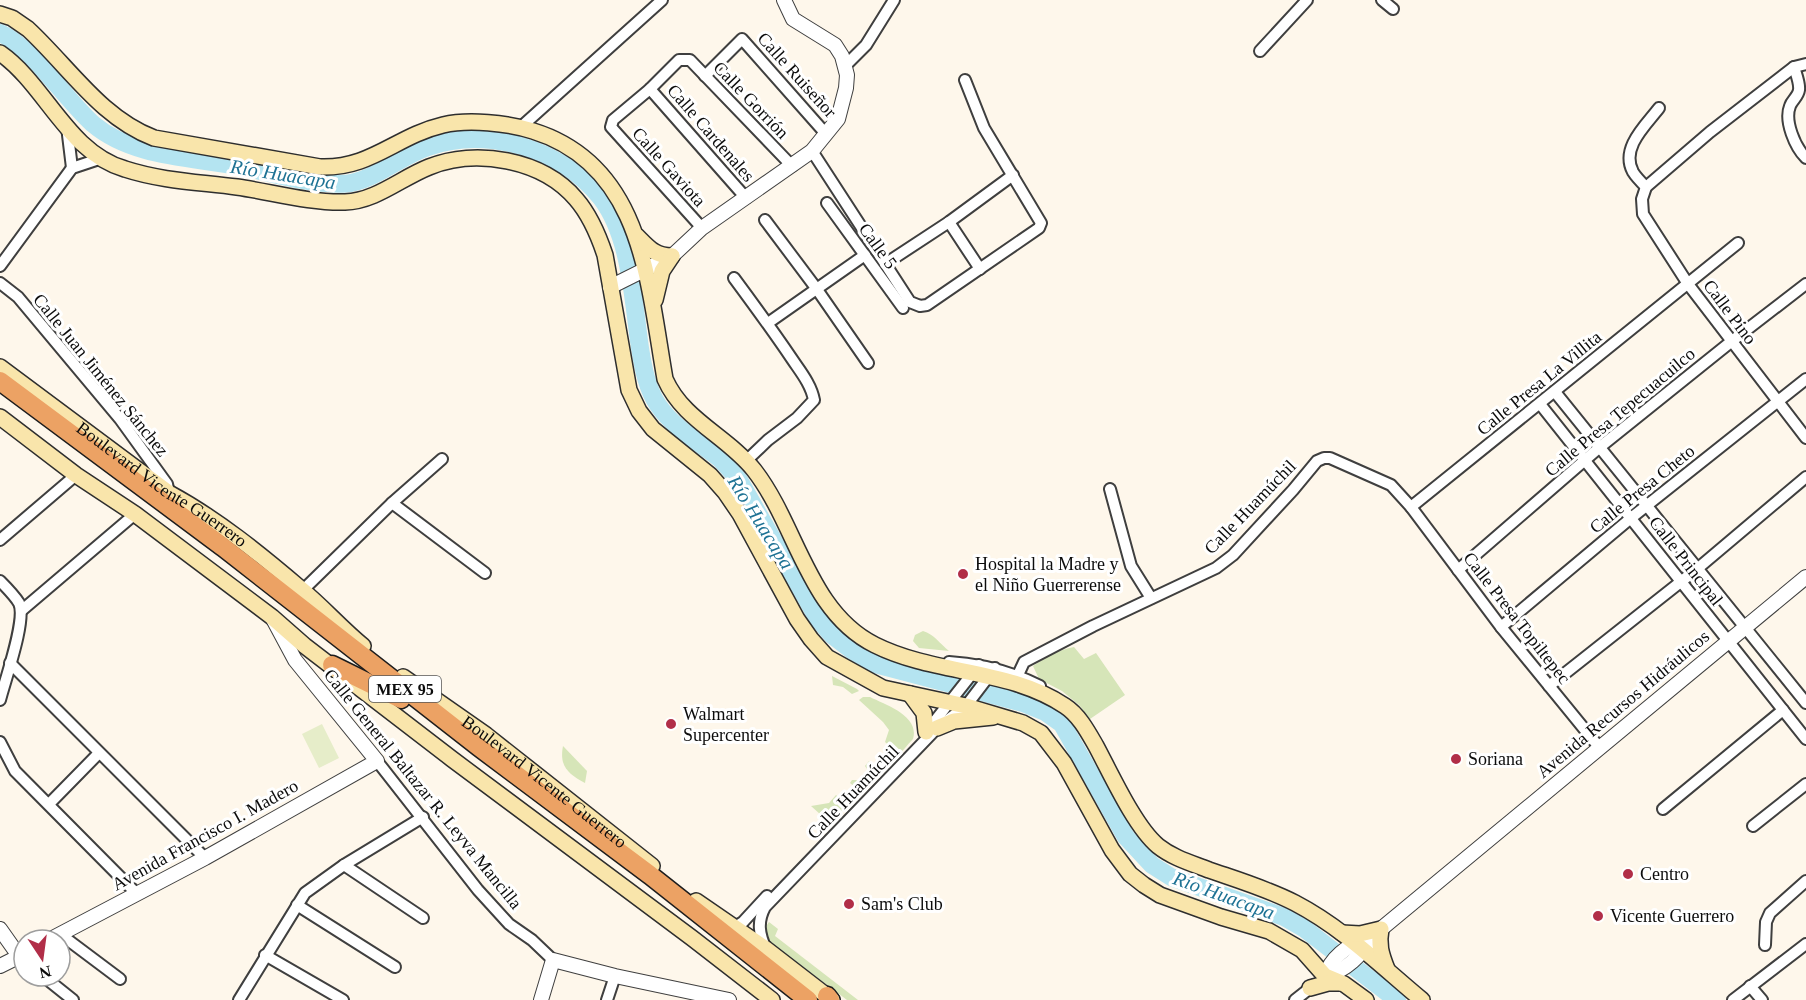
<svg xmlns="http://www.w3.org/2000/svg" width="1806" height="1000" font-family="Georgia,serif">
<rect width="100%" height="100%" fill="#fef7eb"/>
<g fill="#d6e5b8">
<path d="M 923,631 C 934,634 940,644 949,651 L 919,648 L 913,641 L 915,635 Z"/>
<path d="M 1074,647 L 1084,659 L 1096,653 L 1125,695 L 1090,719 L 1079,705 L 1062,691 L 1039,679 L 1033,666 C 1046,657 1058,650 1074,647 Z"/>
<polygon points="832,676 857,689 859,691 852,694 843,687 833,685"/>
<path d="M 863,697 L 870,697 C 886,705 920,716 913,739 C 903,749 877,787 865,766 L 869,761 L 877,767 L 894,750 L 885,742 L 889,730 L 883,722 L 859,700 Z"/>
<path d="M 563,746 L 587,771 L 585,783 C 568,774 559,766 563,746 Z"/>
<polygon points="852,780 857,780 860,784 858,796 830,823 811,806 829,803 836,795 843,801 856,788 850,783"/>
<polygon points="769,922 778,929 775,936 858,1000 847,1000 774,945 767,937 765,928"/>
</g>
<polygon fill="#e6edc9" points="322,724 339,758 319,768 302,734"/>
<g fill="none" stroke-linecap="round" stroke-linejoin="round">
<path stroke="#b4e4f1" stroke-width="18" d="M 0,33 C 32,47 65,99 93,124 C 133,158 193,157 242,167 C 269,172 298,182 326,183 C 334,183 343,185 351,183 C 379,177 401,156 428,147 C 487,126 562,149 601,198 C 631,237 633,301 640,348 C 643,367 647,389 658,405 C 673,427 698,442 719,458 C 726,465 733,473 739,480 L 818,619 L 832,635 L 853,651 L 875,664 L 1023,703 L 1045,712 L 1062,724 L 1126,837 L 1152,865 L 1171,877 L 1284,917 L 1305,929 L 1397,1000"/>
<g stroke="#3f3f3f" stroke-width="14">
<g id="minor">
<polyline points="1382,0 1393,9"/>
<polyline points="1260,51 1307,0"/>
<polyline points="1806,64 1794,67 1710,132 1646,187 1642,199 1643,214 1688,284 1806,438"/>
<polyline points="845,66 866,45 894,0"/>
<path d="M 1794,67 C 1796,74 1800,83 1799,90 C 1798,97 1792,100 1790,106 C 1784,121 1795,147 1806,158"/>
<polyline points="705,76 742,39 826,134"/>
<polyline points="650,89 746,198"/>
<polyline points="67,127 72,168"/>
<polyline points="521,127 662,0"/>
<polyline points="812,151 910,302 920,306 927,305 1039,228 1041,223 984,128 965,80"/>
<path d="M 1646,187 C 1641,182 1636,177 1633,172 C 1620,148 1646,125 1659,108"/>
<polyline points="827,203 903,308"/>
<polyline points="765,220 816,288 868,363"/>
<polyline points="949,222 980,269"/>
<polyline points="702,228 611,127 613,120 650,89 679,60 690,60 792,166"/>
<polyline points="885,264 949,222 1013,175"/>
<polyline points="0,266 72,168 102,158"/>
<path d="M 734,278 C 754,305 773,331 792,359 C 800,371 811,384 814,400 L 797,418 L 768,440 L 746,461"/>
<polyline points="0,283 18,297 120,419 167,484 169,493"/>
<polyline points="768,323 865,255"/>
<polyline points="1555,392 1806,703"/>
<polyline points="1540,404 1806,739"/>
<polyline points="1110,489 1131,566 1151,598"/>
<polyline points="392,503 485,573"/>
<polyline points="1411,507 1738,243"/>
<polyline points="0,540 76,475"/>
<polyline points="1458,570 1600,447 1732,341 1806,284"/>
<path d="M 0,581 C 6,587 14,595 19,603 C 27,619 5,680 0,700"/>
<polyline points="303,590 392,503 442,459"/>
<polyline points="21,611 135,514"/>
<polyline points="1501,627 1631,518 1806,379"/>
<path d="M 949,662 C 982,664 1010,671 1040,686"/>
<polyline points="10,663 205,858"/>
<polyline points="1018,675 1024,662 1093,626 1216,568 1233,555 1293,490 1317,461 1324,458 1330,458 1391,485 1411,507 1501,627 1599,747"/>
<polyline points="1549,686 1697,569 1806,477"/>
<polyline points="930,727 979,665"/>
<polyline points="0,742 15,771 136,893"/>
<polyline points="377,761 478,890 509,924 532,940 553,960"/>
<polyline points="49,804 99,753"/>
<polyline points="1663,809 1783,710"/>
<polyline points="1753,826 1806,784"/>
<polyline points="344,865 423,918"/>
<polyline points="297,905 395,967"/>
<polyline points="735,927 743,922 767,896"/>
<polyline points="60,934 120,979"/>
<polyline points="1765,945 1766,922 1770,913 1806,881"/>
<path d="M 766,949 C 759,934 757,922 765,907 L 937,728 L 966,706 L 995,668"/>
<polyline points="265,955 343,1000"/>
<polyline points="43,976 73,1000"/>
<polyline points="1750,986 1762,1000"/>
<polyline points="239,1000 305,893 344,865 423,817"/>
<polyline points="607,1000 615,976"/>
<polyline points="1295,1000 1314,985"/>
<polyline points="1733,1000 1806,944"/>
</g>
</g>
<g stroke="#3f3f3f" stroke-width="16">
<g id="tertiary">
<polyline points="610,287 672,256 702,228 812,151 838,119 846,88 847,75 842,56 835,45 793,19 784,0"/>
<polyline points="0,929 19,956"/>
<polyline points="49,940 205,858 377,761 295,660 273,619"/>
<polyline points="0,966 24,954"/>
<path d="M 1325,976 C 1351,970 1365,948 1381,929 L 1806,577"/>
<path d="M 1325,976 C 1331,957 1347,947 1364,938"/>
<polyline points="541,1000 553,960 615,976 729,1000"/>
</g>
</g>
<g stroke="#2e2e2e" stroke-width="18">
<g id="secondary">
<path d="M 0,14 L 12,18 L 28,29 C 69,67 101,118 154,138 L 320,167 C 371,169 396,136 443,125 C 468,119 508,123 533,131 C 643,165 648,283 665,379 C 683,420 727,436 754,470 C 797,525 808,612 875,645 C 935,675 1008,668 1065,706 C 1079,715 1088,732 1096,746 C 1111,774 1135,827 1158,846 C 1173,858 1191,863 1209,870 C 1238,880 1268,889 1295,903 C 1343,928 1381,966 1422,1000"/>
<path d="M 0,53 C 46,85 67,152 125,169 C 162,181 199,182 237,187 C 272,192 309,203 345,202 C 376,201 401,178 429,167 C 475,148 542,159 576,199 C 590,215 598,234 605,255 L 629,390 L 639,411 L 653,429 L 710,475 L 725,492 L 740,514 L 797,619 L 811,639 L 827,657 L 883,688 L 966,706 L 1023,723 L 1041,733 L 1064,763 L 1112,850 L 1130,874 L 1144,885 L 1160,895 L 1221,917 L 1269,931 L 1302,950 L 1325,976 L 1344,984 L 1366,1000"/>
<path d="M 637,236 C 649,248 655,256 672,256"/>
<polyline points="655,300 662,271 672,256"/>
<path id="s1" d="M 0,367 L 169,493 C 217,519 260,554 301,589 C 323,607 341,628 363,646"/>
<polyline points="0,417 76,475 135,514 272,617 305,646 452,759 692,938 772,1000"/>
<path id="s2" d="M 403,677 L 486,735 L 652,866"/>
<polyline points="910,694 924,713 926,732"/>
<polyline points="937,728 954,721 993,717"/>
<polyline points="696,901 766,949 832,1000"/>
<path d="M 1342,933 L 1360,934 L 1381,929 C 1378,944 1381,954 1387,969"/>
<polyline points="1310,988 1328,983 1340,983"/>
</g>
</g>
<g stroke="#1d1d1d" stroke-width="21">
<g id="trunk">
<polyline points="0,381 223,547 479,747 650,875 808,1000"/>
<polyline points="332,665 401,699"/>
<polyline points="827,996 830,1000"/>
</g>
</g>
<use href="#minor" stroke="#fff" stroke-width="10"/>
<use href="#tertiary" stroke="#fff" stroke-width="14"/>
<use href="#secondary" stroke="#f9e5ab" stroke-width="15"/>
<use href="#trunk" stroke="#eca264" stroke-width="18"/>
</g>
<g fill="#b12e48" stroke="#fff" stroke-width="2">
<circle cx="963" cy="574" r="6"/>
<circle cx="671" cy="724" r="6"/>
<circle cx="1456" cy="759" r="6"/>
<circle cx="1628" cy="874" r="6"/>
<circle cx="849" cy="904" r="6"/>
<circle cx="1598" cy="916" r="6"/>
</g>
<g text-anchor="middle" stroke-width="6" stroke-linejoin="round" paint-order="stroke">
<rect fill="#fff" stroke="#555" stroke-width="1.5" x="369" y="676" width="72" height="26" rx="4.5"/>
<g font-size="16" font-weight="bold" fill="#0c0c0c">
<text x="405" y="695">MEX 95</text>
</g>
<g font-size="18" fill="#0c0c0c" stroke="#fff">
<text transform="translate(797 75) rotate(48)" y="6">Calle Ruiseñor</text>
<text transform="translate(751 100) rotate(46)" y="6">Calle Gorrión</text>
<text transform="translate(711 133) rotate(49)" y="6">Calle Cardenales</text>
<text transform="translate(669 167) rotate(48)" y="6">Calle Gaviota</text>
<text transform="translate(878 246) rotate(54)" y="6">Calle 5</text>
<text transform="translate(1730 312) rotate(53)" y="6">Calle Pino</text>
<text transform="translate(101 375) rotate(51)" y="6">Calle Juan Jiménez Sánchez</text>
<text transform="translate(1539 383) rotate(-39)" y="6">Calle Presa La Villita</text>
<text transform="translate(1620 412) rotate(-40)" y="6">Calle Presa Tepecuacuilco</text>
<text dy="6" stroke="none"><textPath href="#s1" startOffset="200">Boulevard Vicente Guerrero</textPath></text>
<text transform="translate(1642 489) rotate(-39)" y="6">Calle Presa Cheto</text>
<text transform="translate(1250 507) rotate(-46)" y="6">Calle Huamúchil</text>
<text transform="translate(1686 561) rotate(52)" y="6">Calle Principal</text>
<text transform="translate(1517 618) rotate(52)" y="6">Calle Presa Topiltepec</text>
<text transform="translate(1623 704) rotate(-40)" y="6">Avenida Recursos Hidráulicos</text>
<text dy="6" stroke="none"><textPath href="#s2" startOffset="176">Boulevard Vicente Guerrero</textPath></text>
<text transform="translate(423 789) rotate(51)" y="6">Calle General Baltazar R. Leyva Mancilla</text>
<text transform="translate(853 792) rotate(-46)" y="6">Calle Huamúchil</text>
<text transform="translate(205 835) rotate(-29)" y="6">Avenida Francisco I. Madero</text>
</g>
<g font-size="18" fill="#0c0c0c" stroke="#fff" text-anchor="start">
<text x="975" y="570">Hospital la Madre y<tspan x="975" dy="21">el Niño Guerrerense</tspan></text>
<text x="683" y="720">Walmart<tspan x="683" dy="21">Supercenter</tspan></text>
<text x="1468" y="765">Soriana</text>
<text x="1640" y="880">Centro</text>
<text x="861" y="910">Sam's Club</text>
<text x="1610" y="922">Vicente Guerrero</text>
</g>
<g font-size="20" font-style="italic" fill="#1e7294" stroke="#fff">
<text transform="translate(283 174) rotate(9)" y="7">Río Huacapa</text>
<text transform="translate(761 522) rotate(58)" y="7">Río Huacapa</text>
<text transform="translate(1224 895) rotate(20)" y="7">Río Huacapa</text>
</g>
</g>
<g transform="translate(42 958) rotate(167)"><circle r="28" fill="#ffffff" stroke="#9e9e9e" stroke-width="1.5"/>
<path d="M0-4.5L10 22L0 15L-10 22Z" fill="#b12e48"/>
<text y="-9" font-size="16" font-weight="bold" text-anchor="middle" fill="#0c0c0c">N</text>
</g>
</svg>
